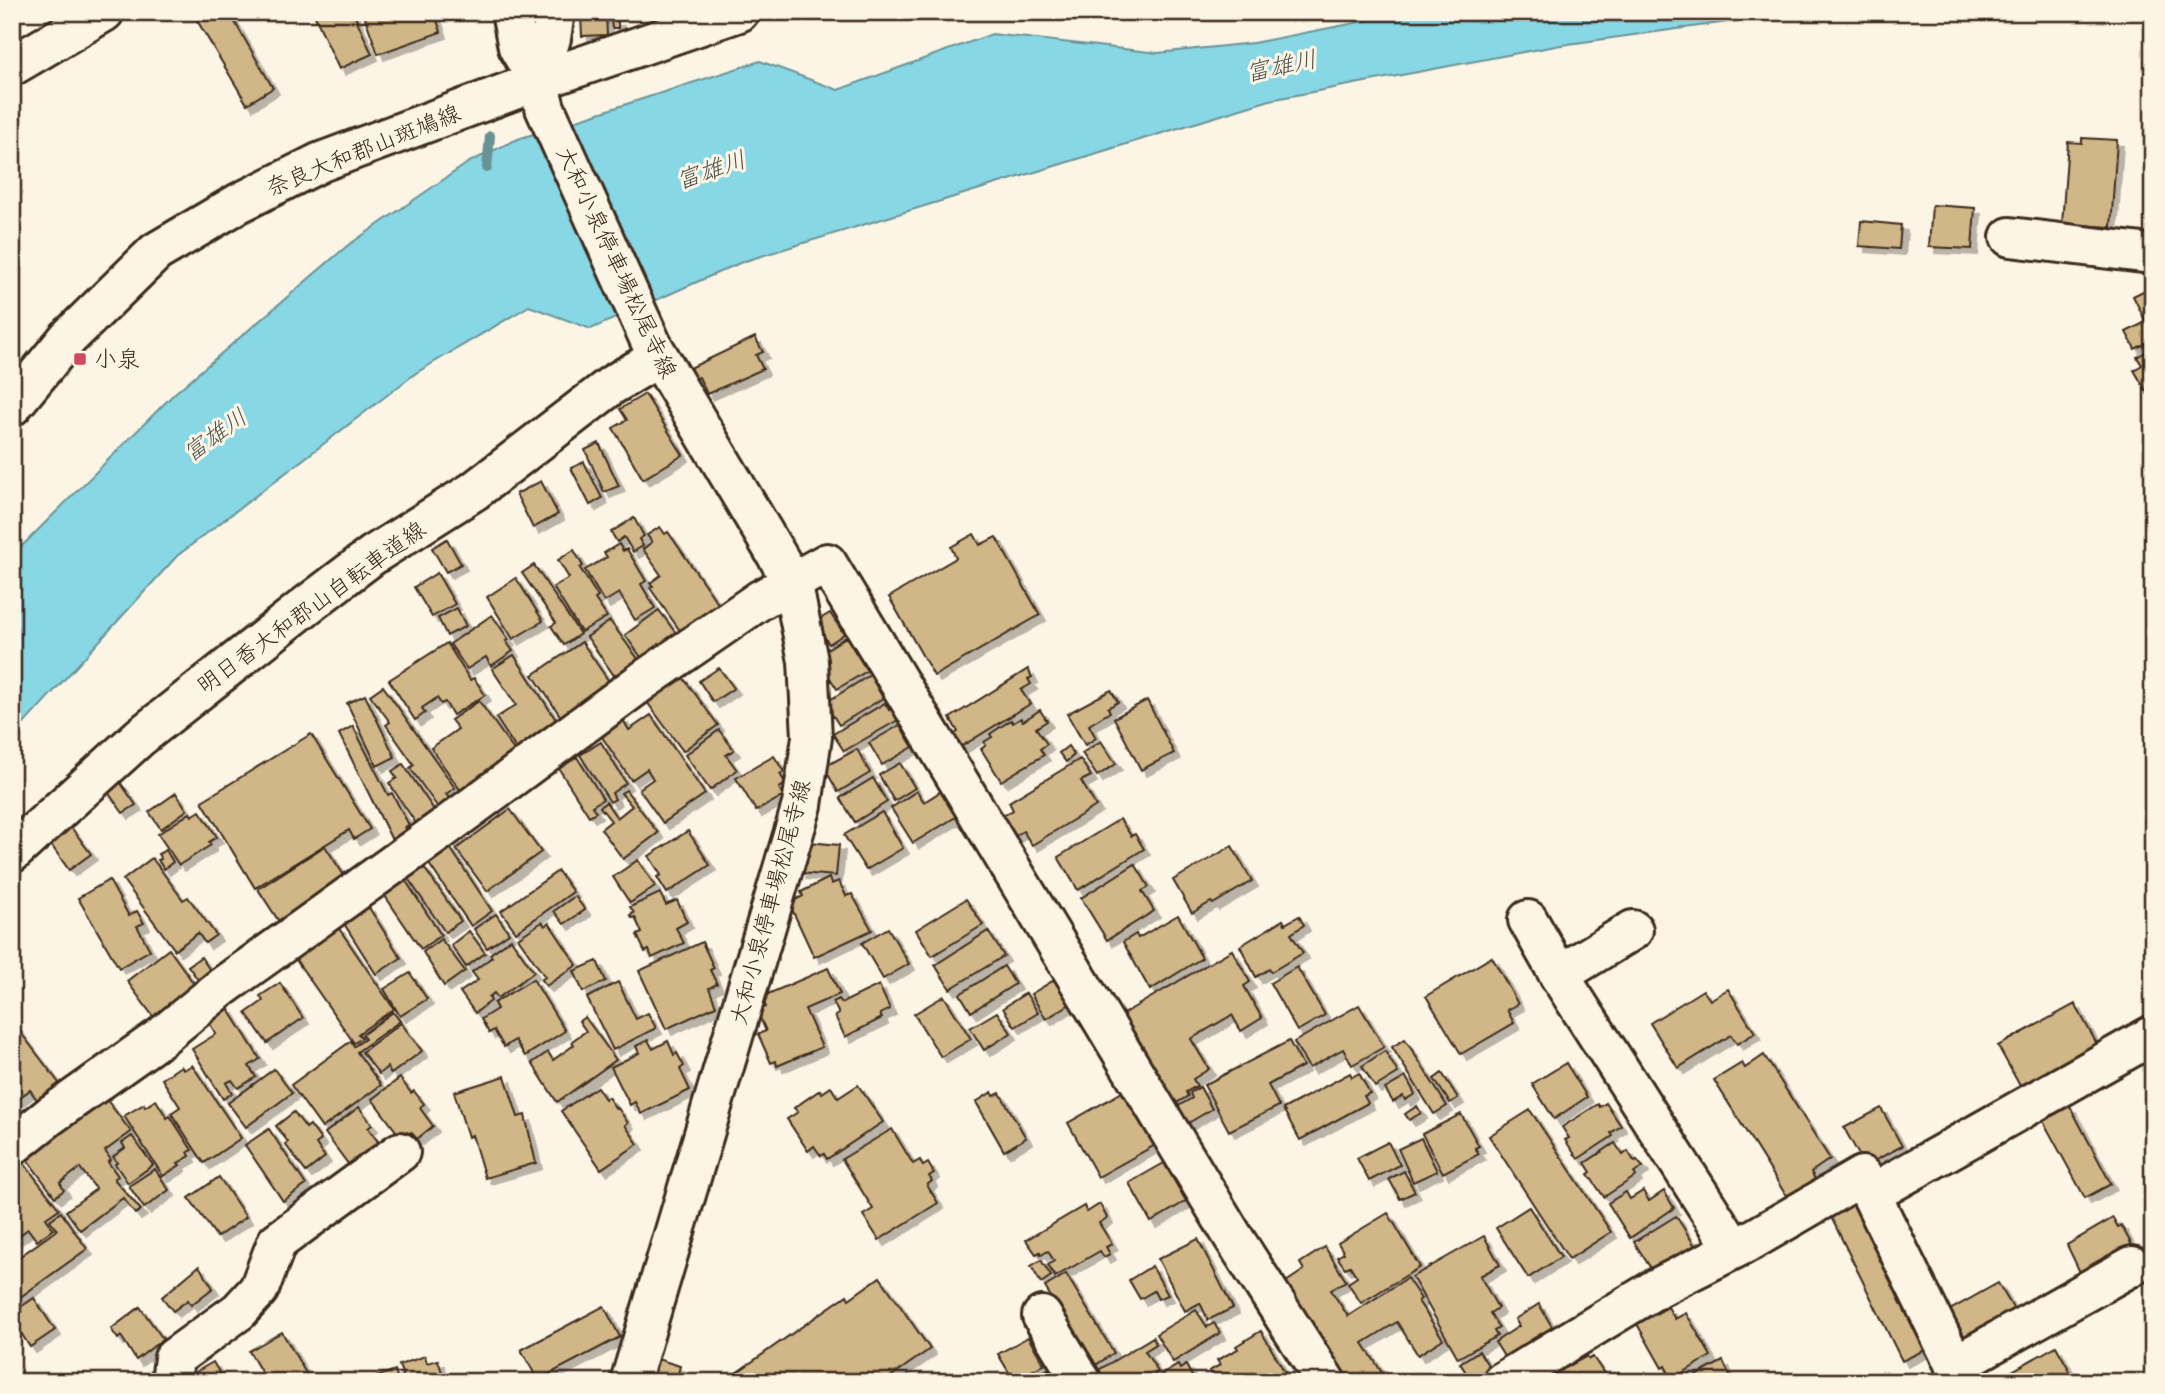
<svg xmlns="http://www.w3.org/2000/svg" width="2165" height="1394" font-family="'Indie Flower','Klee One',sans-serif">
<defs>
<filter id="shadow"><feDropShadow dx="6" dy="6" stdDeviation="0" flood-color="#0004"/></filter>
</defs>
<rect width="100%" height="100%" fill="#fcf5e5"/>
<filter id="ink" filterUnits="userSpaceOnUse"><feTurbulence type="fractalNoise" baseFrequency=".0143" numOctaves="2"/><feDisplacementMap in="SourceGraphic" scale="14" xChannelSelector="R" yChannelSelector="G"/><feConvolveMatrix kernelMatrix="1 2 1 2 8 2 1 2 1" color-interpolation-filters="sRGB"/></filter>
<g filter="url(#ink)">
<polygon fill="#88d7e5" stroke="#699295" stroke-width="2" points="1411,12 1800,12 1561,45 1270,100 742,262 591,329 529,306 416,373 177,556 12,737 12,556 175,393 347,246 469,162 518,139 760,61 838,90 992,34 1158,53 1253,43"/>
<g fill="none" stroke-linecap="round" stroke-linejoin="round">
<g stroke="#699295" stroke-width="10">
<polyline points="487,12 487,15"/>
<polyline points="487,168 490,136"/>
</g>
</g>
<g fill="#d1b787" stroke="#3b2a1e" stroke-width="2" filter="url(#shadow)">
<polygon points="192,12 229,12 273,88 247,104"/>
<polygon points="313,12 353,12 372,54 339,69"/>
<polygon points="363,12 434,12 441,32 378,54"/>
<polygon points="606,14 607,35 582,36 581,16"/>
<polygon points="611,20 618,20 618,28 612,28"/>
<polygon points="2082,138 2117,140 2111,227 2062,224 2068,142 2082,143"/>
<polygon points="1932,205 1975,208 1972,249 1929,247"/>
<polygon points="1861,221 1901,225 1899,249 1859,246"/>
<polygon points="2145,290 2153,305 2153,340 2135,349 2126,332 2146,322 2133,296"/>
<polygon points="755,337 763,352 756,355 763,369 707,394 699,377 695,379 690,368"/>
<polygon points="2153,348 2153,394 2149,396 2134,370 2142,365 2137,357"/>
<polygon points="645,394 683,455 643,479 613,428 627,420 620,409"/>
<polygon points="599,443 619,486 604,492 585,450"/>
<polygon points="584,462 602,498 590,505 571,468"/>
<polygon points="541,481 558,514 533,528 516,494"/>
<polygon points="634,518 644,536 639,539 643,546 633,552 624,537 617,542 611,532"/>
<polygon points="660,527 665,534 668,532 721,608 683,635 650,588 653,586 650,583 661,575 643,549 652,542 647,535"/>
<polygon points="974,534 980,545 996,537 1040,615 934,676 889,597 956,558 951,547"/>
<polygon points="447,539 461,564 446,572 432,548"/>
<polygon points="619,544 623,551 627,549 646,581 641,584 655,608 635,620 619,593 604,602 585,570 607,557 604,553"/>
<polygon points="574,550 583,566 580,568 598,597 595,599 607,617 581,632 553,587 569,578 558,560"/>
<polygon points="534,565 580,634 564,645 551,626 556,623 522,573"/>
<polygon points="437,573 455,604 432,617 414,587"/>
<polygon points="516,578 543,621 513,639 487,597"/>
<polygon points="457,608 466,626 447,636 438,618"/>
<polygon points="659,610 680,639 646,664 625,635"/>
<polygon points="830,613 844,634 829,644 815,622"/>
<polygon points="492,615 509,640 506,641 513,651 491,666 486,657 467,669 450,644"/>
<polygon points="610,621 644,667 620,684 587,637"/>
<polygon points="846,637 867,671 837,689 823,667 821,653"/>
<polygon points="582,642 610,683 561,717 533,675"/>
<polygon points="447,643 470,680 474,678 485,695 453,715 445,702 441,704 437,698 422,708 425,713 415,720 389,680"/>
<polygon points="514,655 560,726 519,753 496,718 516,705 492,669"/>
<polygon points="719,668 734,688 713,702 699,681"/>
<polygon points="1028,669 1032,677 1028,679 1031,684 1021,690 1030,704 959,748 951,736 958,732 950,718"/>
<polygon points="870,675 883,698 839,725 825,703"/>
<polygon points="682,676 718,725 683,751 647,702"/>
<polygon points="383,686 455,788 446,794 451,801 439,809 410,768 414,765 386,725 390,722 370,695"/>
<polygon points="1111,690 1118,702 1108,708 1110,712 1089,725 1096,738 1085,745 1067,714"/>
<polygon points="365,695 395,757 377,766 347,703"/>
<polygon points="1147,700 1174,753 1141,770 1114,718"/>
<polygon points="479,701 518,756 463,794 431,748 458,729 451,720"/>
<polygon points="885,703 889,710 891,708 898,720 844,751 833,734"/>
<polygon points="1040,710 1047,721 1036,728 1047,744 1040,749 1044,755 1001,781 981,749 986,745 984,742 992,737 990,734 1011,720 1013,723 1021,718 1023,721"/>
<polygon points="651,715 705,794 663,823 639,789 653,779 647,769 631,780 600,734 622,718 629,730"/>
<polygon points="900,725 913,747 882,765 869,743"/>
<polygon points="353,726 388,795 392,793 409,825 405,827 407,831 400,834 403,839 394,844 339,734"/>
<polygon points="719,730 734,750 726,755 737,770 710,790 685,755"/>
<polygon points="311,734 370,829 354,839 349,830 255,888 202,801"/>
<polygon points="1101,741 1116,764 1097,776 1082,753"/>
<polygon points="601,742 626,783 612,793 615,799 610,802 580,755"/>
<polygon points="1068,746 1074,755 1066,762 1059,753"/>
<polygon points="857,749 870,773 838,792 824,767"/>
<polygon points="774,756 784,772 780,774 786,784 779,788 783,796 756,811 736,778"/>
<polygon points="577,757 603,799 592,806 596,812 589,816 559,769"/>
<polygon points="1080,759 1091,776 1081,781 1096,806 1032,845 1023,831 1015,836 1003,816 1013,810 1009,802"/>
<polygon points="900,763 915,788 894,801 879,775"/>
<polygon points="403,764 436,813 417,825 389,783 397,778 392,771"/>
<polygon points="873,778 887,802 855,822 840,798"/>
<polygon points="120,782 136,805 123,813 107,791"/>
<polygon points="626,790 658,833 623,859 601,829 611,821 600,807 606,802 617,818 632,806 621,793"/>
<polygon points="943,790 959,815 913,843 891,808 917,791 924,802"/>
<polygon points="176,793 187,810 161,829 149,812"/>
<polygon points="510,809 541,852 487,891 456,849"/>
<polygon points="200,811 217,837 209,842 211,845 179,865 158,834 190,813 192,816"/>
<polygon points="882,812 903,848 866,870 844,835"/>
<polygon points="1120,819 1131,836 1135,834 1144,849 1078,890 1058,857"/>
<polygon points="71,827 91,854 69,870 49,842"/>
<polygon points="688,831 710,865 667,893 657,877 661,875 649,856"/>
<polygon points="809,842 839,845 836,876 800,873 801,862 807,863"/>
<polygon points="325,846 347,880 280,923 258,889"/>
<polygon points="449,846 492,911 471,926 427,861"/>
<polygon points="1232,846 1252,881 1213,904 1211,902 1192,913 1173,880"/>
<polygon points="166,850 173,862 164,869 158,860 161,859 158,854"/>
<polygon points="152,858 183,900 188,897 216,935 205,943 198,933 175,950 123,880"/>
<polygon points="638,860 655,886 630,903 613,877"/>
<polygon points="1135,864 1149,887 1142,891 1154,911 1107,940 1081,898"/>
<polygon points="423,866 461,921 445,932 407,877"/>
<polygon points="558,871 573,892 516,932 501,911"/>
<polygon points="404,878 441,935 421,949 383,893"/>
<polygon points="829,878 831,884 839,881 846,896 852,894 872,930 814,957 789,903 803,896 801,892"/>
<polygon points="109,880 129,916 137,911 144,923 137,926 150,950 119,968 78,898"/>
<polygon points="660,893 666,905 677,900 687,922 676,928 684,943 652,958 649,950 645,952 637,935 642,933 635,917 632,918 630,915 634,913 630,907"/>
<polygon points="575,896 585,910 564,924 554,911"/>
<polygon points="966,899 983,925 932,956 916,930"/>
<polygon points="368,906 401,958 376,974 343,922"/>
<polygon points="496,914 509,933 487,948 474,929"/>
<polygon points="1178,915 1202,958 1150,990 1123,942 1136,934 1138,938"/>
<polygon points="1299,916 1304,925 1291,934 1303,953 1271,972 1269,969 1256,977 1240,946 1283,920 1285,924"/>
<polygon points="542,922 545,926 549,923 577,965 546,986 541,980 545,977 518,938"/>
<polygon points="338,927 394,1009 358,1034 362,1038 354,1043 294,957"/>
<polygon points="888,928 909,964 883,979 862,943"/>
<polygon points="469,931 485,953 466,967 451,945"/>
<polygon points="988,931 1004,956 950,989 935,965"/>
<polygon points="441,939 465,971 444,986 423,952"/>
<polygon points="511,939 534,972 498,998 494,993 489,997 491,1001 475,1013 460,992 478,980 472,972 492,957 490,954"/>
<polygon points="702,942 714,968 710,970 717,984 709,988 716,1006 666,1029 639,971"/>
<polygon points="169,949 197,988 155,1019 127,981"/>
<polygon points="1232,950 1250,982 1244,986 1262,1018 1241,1031 1232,1015 1191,1039 1209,1069 1193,1079 1197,1086 1186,1092 1188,1096 1173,1105 1121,1015"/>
<polygon points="201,957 214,976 202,985 188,966"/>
<polygon points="1492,957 1518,1004 1507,1010 1514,1023 1461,1054 1426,996"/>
<polygon points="597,961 606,981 583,992 574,971"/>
<polygon points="1004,966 1015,984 971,1012 960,994"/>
<polygon points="1297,967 1325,1015 1297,1031 1270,983"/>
<polygon points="828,968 840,994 805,1009 822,1047 777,1066 776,1061 771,1063 758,1034 766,1031 757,1011 766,1007 761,997"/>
<polygon points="410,973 427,999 400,1016 384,989"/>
<polygon points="533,979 565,1031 525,1056 515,1040 504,1047 494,1030 489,1033 481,1019 497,1009 494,1003"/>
<polygon points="1056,979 1070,1004 1046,1019 1031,994"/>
<polygon points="618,982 636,1019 648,1013 656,1028 613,1050 587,998"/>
<polygon points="280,983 303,1018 267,1043 246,1013 263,1001 260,996"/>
<polygon points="879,985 890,1009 880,1014 882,1018 845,1037 835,1016 839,1014 833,1002 839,999 842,1003"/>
<polygon points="1728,989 1755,1033 1737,1044 1731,1035 1678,1068 1650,1023 1703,990 1710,1000"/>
<polygon points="1026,993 1038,1013 1015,1027 1003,1008"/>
<polygon points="944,996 971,1039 941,1057 914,1014"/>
<polygon points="2075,1004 2097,1044 2020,1086 1998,1046"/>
<polygon points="1359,1005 1384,1047 1352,1065 1343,1049 1309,1068 1294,1042"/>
<polygon points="228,1008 260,1059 249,1066 256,1077 238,1088 232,1080 226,1083 232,1093 223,1099 192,1049 216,1034 208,1021"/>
<polygon points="393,1012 400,1021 357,1052 381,1085 322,1128 291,1085 351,1041 354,1046 365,1039 362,1035"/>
<polygon points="997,1012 1011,1033 984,1050 970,1028"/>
<polygon points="585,1017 616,1060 557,1102 532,1063 548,1052 553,1060 574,1045 572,1041 586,1031 579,1021"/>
<polygon points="12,1021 62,1087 40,1104 30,1090 12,1103"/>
<polygon points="401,1023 422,1051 391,1074 387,1067 379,1074 362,1052"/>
<polygon points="1405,1039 1447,1106 1434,1114 1392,1047"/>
<polygon points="648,1040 653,1049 668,1041 674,1055 677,1053 684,1066 680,1069 690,1090 641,1114 635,1102 630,1105 611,1067 639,1053 636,1046"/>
<polygon points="1289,1041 1303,1066 1268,1085 1279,1106 1229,1131 1204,1085"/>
<polygon points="1385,1051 1398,1073 1375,1087 1362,1066"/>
<polygon points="1764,1055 1830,1159 1811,1172 1815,1179 1787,1197 1714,1080 1742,1063 1745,1068"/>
<polygon points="1566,1063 1587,1097 1554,1119 1532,1084"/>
<polygon points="192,1065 241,1138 204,1163 171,1113 180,1107 162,1079 181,1066 184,1070"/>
<polygon points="274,1069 292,1093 246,1127 228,1103"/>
<polygon points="1350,1073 1352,1077 1359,1073 1370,1093 1364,1096 1368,1103 1300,1140 1283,1109"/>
<polygon points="1442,1073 1458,1098 1450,1103 1434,1079"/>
<polygon points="505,1076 518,1117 525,1115 536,1163 485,1178 472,1135 468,1137 454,1092"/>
<polygon points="1406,1077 1415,1094 1405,1100 1403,1096 1393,1102 1385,1089"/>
<polygon points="400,1078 411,1093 414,1091 424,1104 420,1108 433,1126 417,1139 411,1132 402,1139 372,1099"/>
<polygon points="858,1085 883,1122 827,1159 824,1154 821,1156 814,1146 808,1151 787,1119 798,1112 794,1108 820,1090 822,1093 831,1087 838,1098"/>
<polygon points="597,1087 605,1099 608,1097 616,1109 618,1108 628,1123 625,1125 638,1144 601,1169 561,1111"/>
<polygon points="1200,1087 1212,1109 1185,1125 1175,1108 1192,1098 1190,1093"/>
<polygon points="1124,1091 1155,1145 1098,1177 1068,1123"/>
<polygon points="992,1092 994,1096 1000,1093 1026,1138 1004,1151 976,1102"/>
<polygon points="107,1100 131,1132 105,1151 111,1160 108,1162 118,1176 114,1179 141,1210 135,1214 123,1198 80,1230 66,1211 96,1189 80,1168 60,1183 64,1190 55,1197 26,1158"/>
<polygon points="156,1100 167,1118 170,1116 192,1150 188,1152 190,1156 178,1163 180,1165 163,1176 124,1116 144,1104 145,1107"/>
<polygon points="1606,1103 1621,1126 1611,1133 1613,1136 1578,1159 1565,1140 1569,1138 1562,1127 1598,1104 1600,1107"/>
<polygon points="1417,1106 1421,1113 1409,1120 1405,1114"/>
<polygon points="2070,1106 2111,1184 2085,1198 2043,1121"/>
<polygon points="359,1107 372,1125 368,1128 382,1147 352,1169 325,1133"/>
<polygon points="1881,1108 1902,1146 1865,1166 1844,1128"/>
<polygon points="1530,1110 1611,1232 1569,1259 1489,1136"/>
<polygon points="294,1112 306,1128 310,1125 321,1140 316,1144 325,1157 306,1172 285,1144 288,1142 276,1126"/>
<polygon points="1461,1114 1479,1146 1475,1148 1479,1154 1443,1173 1422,1134"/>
<polygon points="269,1129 306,1185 283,1201 245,1145"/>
<polygon points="892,1129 913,1164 920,1160 923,1166 928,1163 934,1173 929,1176 932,1181 927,1185 938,1203 879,1240 863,1215 873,1209 842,1159"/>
<polygon points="132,1136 153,1165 128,1183 115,1164 117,1162 113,1157 125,1148 122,1143"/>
<polygon points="1421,1138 1437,1171 1413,1182 1398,1149"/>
<polygon points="1388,1142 1400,1165 1369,1181 1357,1158"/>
<polygon points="1615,1143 1623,1155 1628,1151 1634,1161 1637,1160 1643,1167 1634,1173 1636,1176 1604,1197 1588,1174 1591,1172 1585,1163"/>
<polygon points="19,1157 59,1209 46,1218 53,1229 37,1241 28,1229 12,1241 12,1162"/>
<polygon points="1164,1163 1186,1201 1151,1222 1129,1183"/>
<polygon points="155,1169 169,1190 144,1208 129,1186"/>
<polygon points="1404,1171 1415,1192 1400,1199 1389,1179"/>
<polygon points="219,1177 246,1217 217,1237 189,1198"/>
<polygon points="1643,1191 1649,1201 1664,1191 1674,1208 1630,1238 1608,1203 1626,1192 1630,1199"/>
<polygon points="1860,1201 1931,1347 1902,1361 1830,1215"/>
<polygon points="1100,1204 1107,1218 1099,1223 1112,1244 1106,1247 1110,1254 1104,1257 1100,1251 1055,1277 1048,1265 1054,1261 1048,1251 1041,1255 1040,1252 1036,1254 1026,1240 1084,1206 1087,1212"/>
<polygon points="1529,1207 1561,1257 1528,1278 1496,1228"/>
<polygon points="61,1212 87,1249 12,1303 12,1274 17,1270 12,1262 57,1230 50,1220"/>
<polygon points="1388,1213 1420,1267 1361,1303 1348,1283 1357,1277 1350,1266 1345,1268 1337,1257 1344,1253 1338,1243"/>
<polygon points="1676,1216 1697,1249 1666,1269 1663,1263 1652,1270 1634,1242"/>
<polygon points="2113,1218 2118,1227 2121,1225 2139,1258 2087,1287 2067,1245"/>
<polygon points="1484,1236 1500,1265 1480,1276 1498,1308 1490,1313 1499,1328 1494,1331 1497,1336 1458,1358 1412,1277"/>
<polygon points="1198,1239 1233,1308 1208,1320 1200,1303 1185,1311 1158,1259"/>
<polygon points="1325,1247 1346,1281 1331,1290 1348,1316 1407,1278 1421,1299 1418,1301 1443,1339 1418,1355 1397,1322 1363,1343 1388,1382 1342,1382 1280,1286 1304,1270 1300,1263"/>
<polygon points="1041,1260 1051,1276 1041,1283 1031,1266"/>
<polygon points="199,1266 213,1288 191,1305 188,1300 173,1311 162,1297"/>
<polygon points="1152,1266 1168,1295 1158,1299 1154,1291 1140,1299 1129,1280"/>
<polygon points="1066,1274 1114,1353 1094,1366 1045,1287"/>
<polygon points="880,1277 930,1349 883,1382 726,1380 847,1295 849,1299"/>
<polygon points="1998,1283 2016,1313 1967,1341 1950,1310"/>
<polygon points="34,1298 55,1330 30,1347 12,1319 12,1313"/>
<polygon points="1539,1304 1555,1332 1532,1347 1529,1342 1505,1358 1495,1342 1519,1326 1515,1319"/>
<polygon points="604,1306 620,1337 538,1380 521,1350"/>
<polygon points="140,1307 163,1339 136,1360 121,1336 118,1339 111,1329"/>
<polygon points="1668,1307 1675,1319 1686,1313 1711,1356 1672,1379 1665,1366 1662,1368 1637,1324"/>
<polygon points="1196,1310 1207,1327 1214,1323 1220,1333 1173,1362 1156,1334"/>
<polygon points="1261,1331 1287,1376 1277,1382 1216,1382 1209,1371 1220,1365 1217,1360 1238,1349 1236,1346"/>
<polygon points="282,1332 311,1382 267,1382 249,1351"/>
<polygon points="1028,1337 1044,1364 1014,1381 998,1354"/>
<polygon points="1153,1337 1156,1344 1145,1351 1158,1372 1142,1382 1104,1382 1097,1371"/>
<polygon points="2056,1346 2075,1380 1993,1382"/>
<polygon points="1479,1351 1491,1370 1472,1382 1460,1363"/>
<polygon points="425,1356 427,1363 438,1360 445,1382 405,1382 399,1365"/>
<polygon points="1587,1356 1589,1359 1593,1357 1609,1381 1538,1382 1566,1365 1567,1367"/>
<polygon points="654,1358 680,1366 676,1382 647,1382"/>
<polygon points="1723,1361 1733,1382 1684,1382"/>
<polygon points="213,1362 225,1382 200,1382 194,1373"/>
<polygon points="1178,1365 1180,1369 1186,1365 1195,1382 1150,1382"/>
<polygon points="1048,1369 1055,1382 1026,1382"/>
<polygon points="395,1370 398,1382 362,1382"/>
</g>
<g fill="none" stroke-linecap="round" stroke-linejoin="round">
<g stroke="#3b2a1e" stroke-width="44">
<g id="minor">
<polyline points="511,12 518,47 538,81"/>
<polyline points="12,66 104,12"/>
<polyline points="2010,237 2151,254"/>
<polyline points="12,853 140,737 306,606 373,555 474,491 612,385 659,357"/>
<polyline points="1528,920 1559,975 1733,1247"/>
<polyline points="1559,975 1633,930"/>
<polyline points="12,1146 51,1115 161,1037 222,987 441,830 644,680 760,600 827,563 1232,1235 1326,1382"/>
<polyline points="1871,1194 2153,1035"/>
<polyline points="1042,1316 1082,1382"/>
<polyline points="1955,1365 2132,1266"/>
<polyline points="171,1382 174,1358 239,1311 259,1289 277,1242 400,1152"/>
<polyline points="1502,1382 1657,1288 1752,1240 1862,1176 1963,1382"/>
</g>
</g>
<g stroke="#3b2a1e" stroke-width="44">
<polyline id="secondary" points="555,12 551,38 538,81 545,108 652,345 792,581 808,661 812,737 802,805 630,1382"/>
</g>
<g stroke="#3b2a1e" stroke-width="44">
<polyline id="primary" points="12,406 68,338 156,252 239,203 321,162 538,81 739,12"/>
</g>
<use href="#minor" stroke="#fcf5e5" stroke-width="38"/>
<use href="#secondary" stroke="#fcf5e5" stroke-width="38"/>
<use href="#primary" stroke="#fcf5e5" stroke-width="38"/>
</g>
</g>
<rect fill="#d1495b" stroke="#fcf5e5" stroke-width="2.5" x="73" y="352" width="14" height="14" rx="3.5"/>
<g text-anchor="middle" stroke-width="6" stroke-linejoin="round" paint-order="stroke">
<g font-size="23" fill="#3b2a1e" stroke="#fcf5e5">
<text transform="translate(363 150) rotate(-22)" y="8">奈良大和郡山斑鳩線</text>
<text transform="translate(617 262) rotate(65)" y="8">大和小泉停車場松尾寺線</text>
<text transform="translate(311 607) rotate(-36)" y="8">明日香大和郡山自転車道線</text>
<text transform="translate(770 902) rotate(-75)" y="8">大和小泉停車場松尾寺線</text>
</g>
<g font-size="23" fill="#3b2a1e" stroke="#fcf5e5" text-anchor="start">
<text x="94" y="367">小泉</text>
</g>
<g font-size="24" font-style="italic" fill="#4e5550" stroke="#fcf5e5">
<text transform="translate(1281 66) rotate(-12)" y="8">富雄川</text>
<text transform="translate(711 170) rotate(-19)" y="8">富雄川</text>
<text transform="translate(215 435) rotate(-36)" y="8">富雄川</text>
</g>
</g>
<rect width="2165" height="1394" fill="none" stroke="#fcf5e5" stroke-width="42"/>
<rect x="21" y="21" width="2123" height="1352" fill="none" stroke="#3b2a1e" stroke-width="2.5" filter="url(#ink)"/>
</svg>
